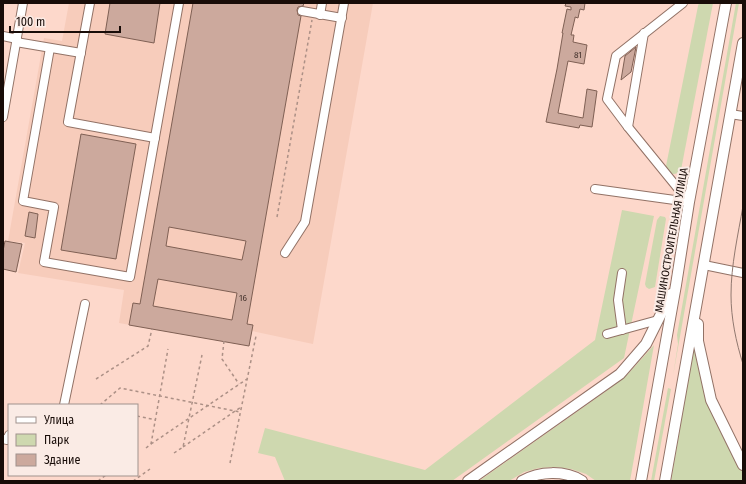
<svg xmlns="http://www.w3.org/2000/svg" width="746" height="484" font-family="'Fira Sans Condensed',sans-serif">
<rect width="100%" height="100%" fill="#fdd8cb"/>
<polygon fill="#f7ccbb" points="69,3 373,3 313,344 252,331 249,346 119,323 124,290 18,273 25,243 8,241 44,38 62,41"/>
<g fill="#ced8af">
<path d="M 699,3 L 713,3 L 681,170 C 675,177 667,174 666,166 L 698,6 Z"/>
<polygon points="736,3 739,3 673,376 678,344 677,335"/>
<polygon points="622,210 654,216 624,358 452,481 285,481 275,457 258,453 265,428 425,470 595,340"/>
<polygon points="660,216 665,217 666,219 655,287 649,289 646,287 645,284 657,220"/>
<polygon points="654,345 630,481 596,481 586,474 571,469 555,467 539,468 524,472 509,481 479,481 605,392 628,374"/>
<polygon points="694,347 699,372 708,400 743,472 743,481 671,481"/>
<polygon points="668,388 671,389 654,481 651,481"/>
</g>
<g fill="#cca99d" stroke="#7f6054" fill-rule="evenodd">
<polygon points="110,3 160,3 154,43 105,34"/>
<path d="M 193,3 L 304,3 L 303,6 L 298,7 L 297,10 L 298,15 L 301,16 L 247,324 L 253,325 L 249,346 L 129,325 L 133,303 L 140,304 ZM 169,227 L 246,241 L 242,260 L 166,246 ZM 158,279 L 237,293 L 232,320 L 153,306 Z"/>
<polygon points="566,3 585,3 584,10 580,9 578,18 575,17 575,18 571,35 574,35 573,42 587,45 584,64 568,61 558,113 583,118 587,89 597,91 592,127 580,125 579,128 546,122 557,69 563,33 562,33 567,9 571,10 571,7 565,6"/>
<polygon points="636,47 631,72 621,80 625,56"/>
<polygon points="81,134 136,144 116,259 61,250"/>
<polygon points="29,212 38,214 35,238 25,236"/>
<polygon points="5,241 22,244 16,272 3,269 3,251"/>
</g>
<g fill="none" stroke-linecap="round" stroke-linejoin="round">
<g stroke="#927266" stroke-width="10">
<g id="minor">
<polyline points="90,3 68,122 155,138"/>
<polyline points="683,3 616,56 607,99 628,127 689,202"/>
<polyline points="302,11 342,18"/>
<polyline points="320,15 322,3"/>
<polyline points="3,36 17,39"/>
<polyline points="16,42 81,53"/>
<polyline points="50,48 23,201 54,207 44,262 130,277 179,3"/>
<polyline points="730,114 743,116"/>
<polyline points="3,117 23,3"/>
<polyline points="628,127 644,33"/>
<polyline points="595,189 689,202"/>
<polyline points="285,253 305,222 344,3"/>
<polyline points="704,265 743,273"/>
<polyline points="622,330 618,300 622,273"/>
<polyline points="607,334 658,320"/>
<polyline points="64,405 85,304"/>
<polyline points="3,439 7,440 9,435"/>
</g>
</g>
<g stroke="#927266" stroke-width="12">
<g id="major">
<polyline points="698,324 698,341 711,400 743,465"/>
<polyline points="468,481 620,374 646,344 671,294"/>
<path d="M 522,481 C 539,471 565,470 582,481"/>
<polyline points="641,481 676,285 689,202 726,3"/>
<polyline points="665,481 743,43"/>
</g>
</g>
<g stroke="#ac9086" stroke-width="1.5" stroke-dasharray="3 3" stroke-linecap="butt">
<polyline points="277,217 312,20"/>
<polyline points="224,341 222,359 239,384"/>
<polyline points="96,379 148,346 152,329"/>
<polyline points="100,405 120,388 240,412"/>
<polyline points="137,416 156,420"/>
<polyline points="151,444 247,379"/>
<polyline points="183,447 241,407"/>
<polyline points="146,448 151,444 168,349"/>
<polyline points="174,453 183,447 202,355"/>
<polyline points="230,463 256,336"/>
<polyline points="98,481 106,475"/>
<polyline points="133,481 150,469"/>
</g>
<use href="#minor" stroke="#fff" stroke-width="8"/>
<use href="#major" stroke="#fff" stroke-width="10"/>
<path stroke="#91786f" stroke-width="1" d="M 743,206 C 738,235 731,265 731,295 C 731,318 736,342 743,364"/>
</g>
<g text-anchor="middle" stroke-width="4" stroke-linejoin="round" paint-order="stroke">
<g font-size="9" fill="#45332d">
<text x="578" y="58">81</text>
<text x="243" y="301">16</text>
</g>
<g font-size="11" fill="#180c08" stroke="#faebe5">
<text transform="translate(671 240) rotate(-80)" y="4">МАШИНОСТРОИТЕЛЬНАЯ УЛИЦА</text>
</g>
</g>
<rect width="746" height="484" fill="none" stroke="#180c08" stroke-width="8"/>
<rect x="8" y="404" width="130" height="72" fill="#faebe5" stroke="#a0928d"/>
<rect x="16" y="417" width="20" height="6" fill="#ffffff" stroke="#a0928d"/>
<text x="44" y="424" font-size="12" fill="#180c08">Улица</text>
<rect x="16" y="434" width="20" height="12" fill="#ced8af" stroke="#a0928d"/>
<text x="44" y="444" font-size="12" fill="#180c08">Парк</text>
<rect x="16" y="454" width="20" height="12" fill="#cca99d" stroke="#a0928d"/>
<text x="44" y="464" font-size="12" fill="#180c08">Здание</text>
<path d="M10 26v6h110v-6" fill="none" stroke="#180c08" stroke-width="2"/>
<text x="16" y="26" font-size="12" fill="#180c08" stroke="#faebe5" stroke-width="3" paint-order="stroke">100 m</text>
</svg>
